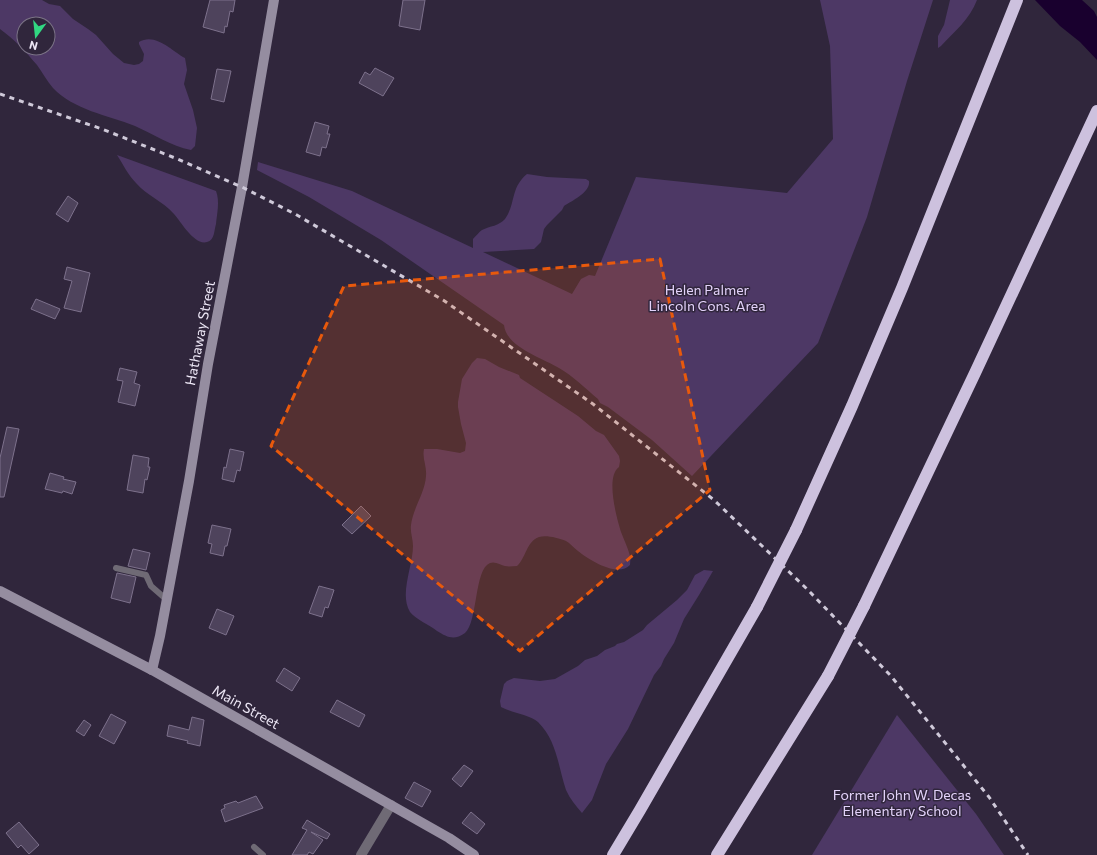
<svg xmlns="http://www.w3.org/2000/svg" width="1097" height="855" font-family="Commissioner,sans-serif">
<rect width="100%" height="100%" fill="#30263c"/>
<g fill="#4d3865" fill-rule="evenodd">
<path d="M 0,0 L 42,0 L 49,4 L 60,6 L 73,19 L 88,29 L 96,35 L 113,54 L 124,63 L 134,65 L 139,64 L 143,61 L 144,54 L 139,44 L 139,42 C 155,32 172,51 185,58 L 187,70 L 184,84 L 193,110 L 197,128 L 195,146 L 191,150 C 171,146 153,134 135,126 C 107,115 74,110 53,88 C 47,81 42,72 37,65 C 26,52 14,39 0,29 ZM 24,24 L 48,24 L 48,48 L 24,48 Z"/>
<path d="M 820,0 L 933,0 L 907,81 L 867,217 L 818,343 L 692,476 L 652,440 L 608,407 L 600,403 L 598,399 C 586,389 573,376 559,368 C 543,358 506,347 504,325 L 381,240 L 309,197 L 257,170 L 258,162 L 352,191 L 473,248 L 473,239 C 476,236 479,232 482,230 C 490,226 499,226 505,219 C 516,204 510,188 527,174 L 547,177 L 586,179 L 589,181 C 591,192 572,201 564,206 L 562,210 L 547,225 L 544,229 L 541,242 L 534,249 L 483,252 L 572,294 L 581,279 L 589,275 L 595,276 L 636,177 L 787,193 L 833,139 L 830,46 Z"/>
<path d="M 950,0 L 977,0 C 970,19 954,32 941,46 L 938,48 L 938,36 L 944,25 Z"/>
<path d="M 117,155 L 216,191 C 220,201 217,214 216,224 C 214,230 215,240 207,242 C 195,246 181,222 174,214 C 163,201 147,196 136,183 C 128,175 123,164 117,155 Z"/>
<path d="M 477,358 L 485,359 L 499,367 L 519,375 L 520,378 L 578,416 L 596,431 L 604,435 L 619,456 L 620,461 L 619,467 C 605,477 617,519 621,532 C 624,540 628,548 630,556 C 631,559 630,562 630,565 C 618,578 589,560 578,551 C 574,548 570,543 566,541 C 558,538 547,535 539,537 C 526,542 526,558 517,566 C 513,566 509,567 505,566 C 501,565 495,561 490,563 C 474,569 478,622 465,633 C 454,641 447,637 437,631 C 430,625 415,619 410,612 C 399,594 413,566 413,546 C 413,539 410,532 411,525 C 413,508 425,493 426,476 C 427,466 422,459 424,449 L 437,449 L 460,453 L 465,451 L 466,443 L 461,424 L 458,407 L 458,402 L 462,379 L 472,363 Z"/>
<path d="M 704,570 L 713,571 L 699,595 L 684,619 L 674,643 L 664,659 L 661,666 L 654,675 L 628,729 L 606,764 L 592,800 L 582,813 C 576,806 570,799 566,790 C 558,766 557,741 538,722 C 530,715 512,713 501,707 L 500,701 L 504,684 L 507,681 L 514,678 L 540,681 L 555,679 L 578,666 L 585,660 L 597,656 L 605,650 L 615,646 L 617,644 L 624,642 L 643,630 L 647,625 L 677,600 L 687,590 L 695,575 Z"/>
<polygon points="897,715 976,814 1004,855 812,855"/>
</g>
<polygon fill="#19002e" points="1035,0 1082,0 1094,11 1097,17 1097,60 1080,42 1060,26"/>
<g fill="#4e435c" stroke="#7d718c">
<polygon points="210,0 235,0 233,12 230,11 227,27 225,26 224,33 203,27"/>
<polygon points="403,0 425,0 420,30 399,26"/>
<polygon points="375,68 394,78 383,96 359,83 365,72 370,75"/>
<polygon points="217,69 231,71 224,102 211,99"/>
<polygon points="315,122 329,126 327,134 330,134 326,148 322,147 320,156 306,152"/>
<polygon points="68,196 78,203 68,222 56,214"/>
<polygon points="67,267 90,273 81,312 64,308 72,281 64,279"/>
<polygon points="36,299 60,309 55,319 31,309"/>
<polygon points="120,368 137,372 134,383 140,385 135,406 118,402 123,381 117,380"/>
<polygon points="7,427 19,429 4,497 0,497 0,458"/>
<polygon points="230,449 244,452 240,471 237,470 234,482 222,479 224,467 226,468"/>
<polygon points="133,455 149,458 148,467 150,467 147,480 145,479 143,493 127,490"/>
<polygon points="50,473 64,477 63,479 76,482 72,494 63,491 62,493 45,489"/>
<polygon points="361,506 371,516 352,534 342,525"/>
<polygon points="212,525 231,529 227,546 225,546 223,556 210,553 212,544 208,543"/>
<polygon points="133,549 150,553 146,570 128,566"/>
<polygon points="117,573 136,577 130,603 111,598"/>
<polygon points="319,586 334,590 328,608 325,607 322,617 309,613"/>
<polygon points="217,609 234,616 226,635 209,628"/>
<polygon points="284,668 300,678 292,691 276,681"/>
<polygon points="337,700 365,715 359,727 330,712"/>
<polygon points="111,714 126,722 114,744 99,736"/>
<polygon points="192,717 204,720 200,746 187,743 188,741 167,736 169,725 189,730"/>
<polygon points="84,720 91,725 84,736 76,731"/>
<polygon points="464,765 473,771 461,787 452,779"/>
<polygon points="414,782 431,791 422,807 405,798"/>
<polygon points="256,796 263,808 225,822 221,810 225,808 224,805 236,801 238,803"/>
<polygon points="471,812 485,824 477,834 462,823"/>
<polygon points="307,820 330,834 327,839 311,832 323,840 313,854 309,852 307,855 292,855 307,830 302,828"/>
<polygon points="19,822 39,845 29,854 21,845 18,848 6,833"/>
</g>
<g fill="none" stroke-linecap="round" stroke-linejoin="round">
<g stroke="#6f6a75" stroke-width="6">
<polyline points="116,568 146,575 151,586 167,600"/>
<polyline points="254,847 263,855"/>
</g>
<polyline stroke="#6f6a75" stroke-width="10" points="361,855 391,805"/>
<g stroke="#958da0" stroke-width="10">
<polyline points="0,591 152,670 449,838 474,855"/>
<polyline points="152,670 160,636 189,481 208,364 242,187 274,0"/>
</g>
<g stroke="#cdc1de" stroke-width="12">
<polyline points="796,530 852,406 902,288 1017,0"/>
<polyline points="864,606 975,373 1097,111"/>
<polyline points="613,855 640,810 757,607"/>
<polyline points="717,855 828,676"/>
</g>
<polyline stroke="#cfc9d9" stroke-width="3" stroke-dasharray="5 5" stroke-linecap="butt" points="0,94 102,129 175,158 242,187 295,214 443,300 593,404 714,500 807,589 891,676 989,797 1028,855"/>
<g stroke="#cdc1de" stroke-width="12">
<polyline points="757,607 796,530"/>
<polyline points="828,676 864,606"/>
</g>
</g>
<path fill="#e8590c" fill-opacity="0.2" stroke="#e8590c" stroke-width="3" stroke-dasharray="8 5" stroke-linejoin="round" d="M 660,259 L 710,490 L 520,651 L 271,446 L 344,286 Z"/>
<g text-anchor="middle" stroke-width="3" stroke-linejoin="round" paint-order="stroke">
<g font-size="14" fill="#e3d2fa" stroke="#30263c">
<text x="707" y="295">Helen Palmer<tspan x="707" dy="16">Lincoln Cons. Area</tspan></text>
<text x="902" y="800">Former John W. Decas<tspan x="902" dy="16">Elementary School</tspan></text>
</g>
<g font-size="14" fill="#ece6f5" stroke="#30263c">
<text transform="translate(200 333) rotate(-79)" y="5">Hathaway Street</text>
<text transform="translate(246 707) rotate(29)" y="5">Main Street</text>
</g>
</g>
<g transform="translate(36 36) rotate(195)"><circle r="19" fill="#30263c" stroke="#7b7386"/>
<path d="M0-3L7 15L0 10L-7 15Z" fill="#31d882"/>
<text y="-6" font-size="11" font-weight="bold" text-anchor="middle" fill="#ece6f5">N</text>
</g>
</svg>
